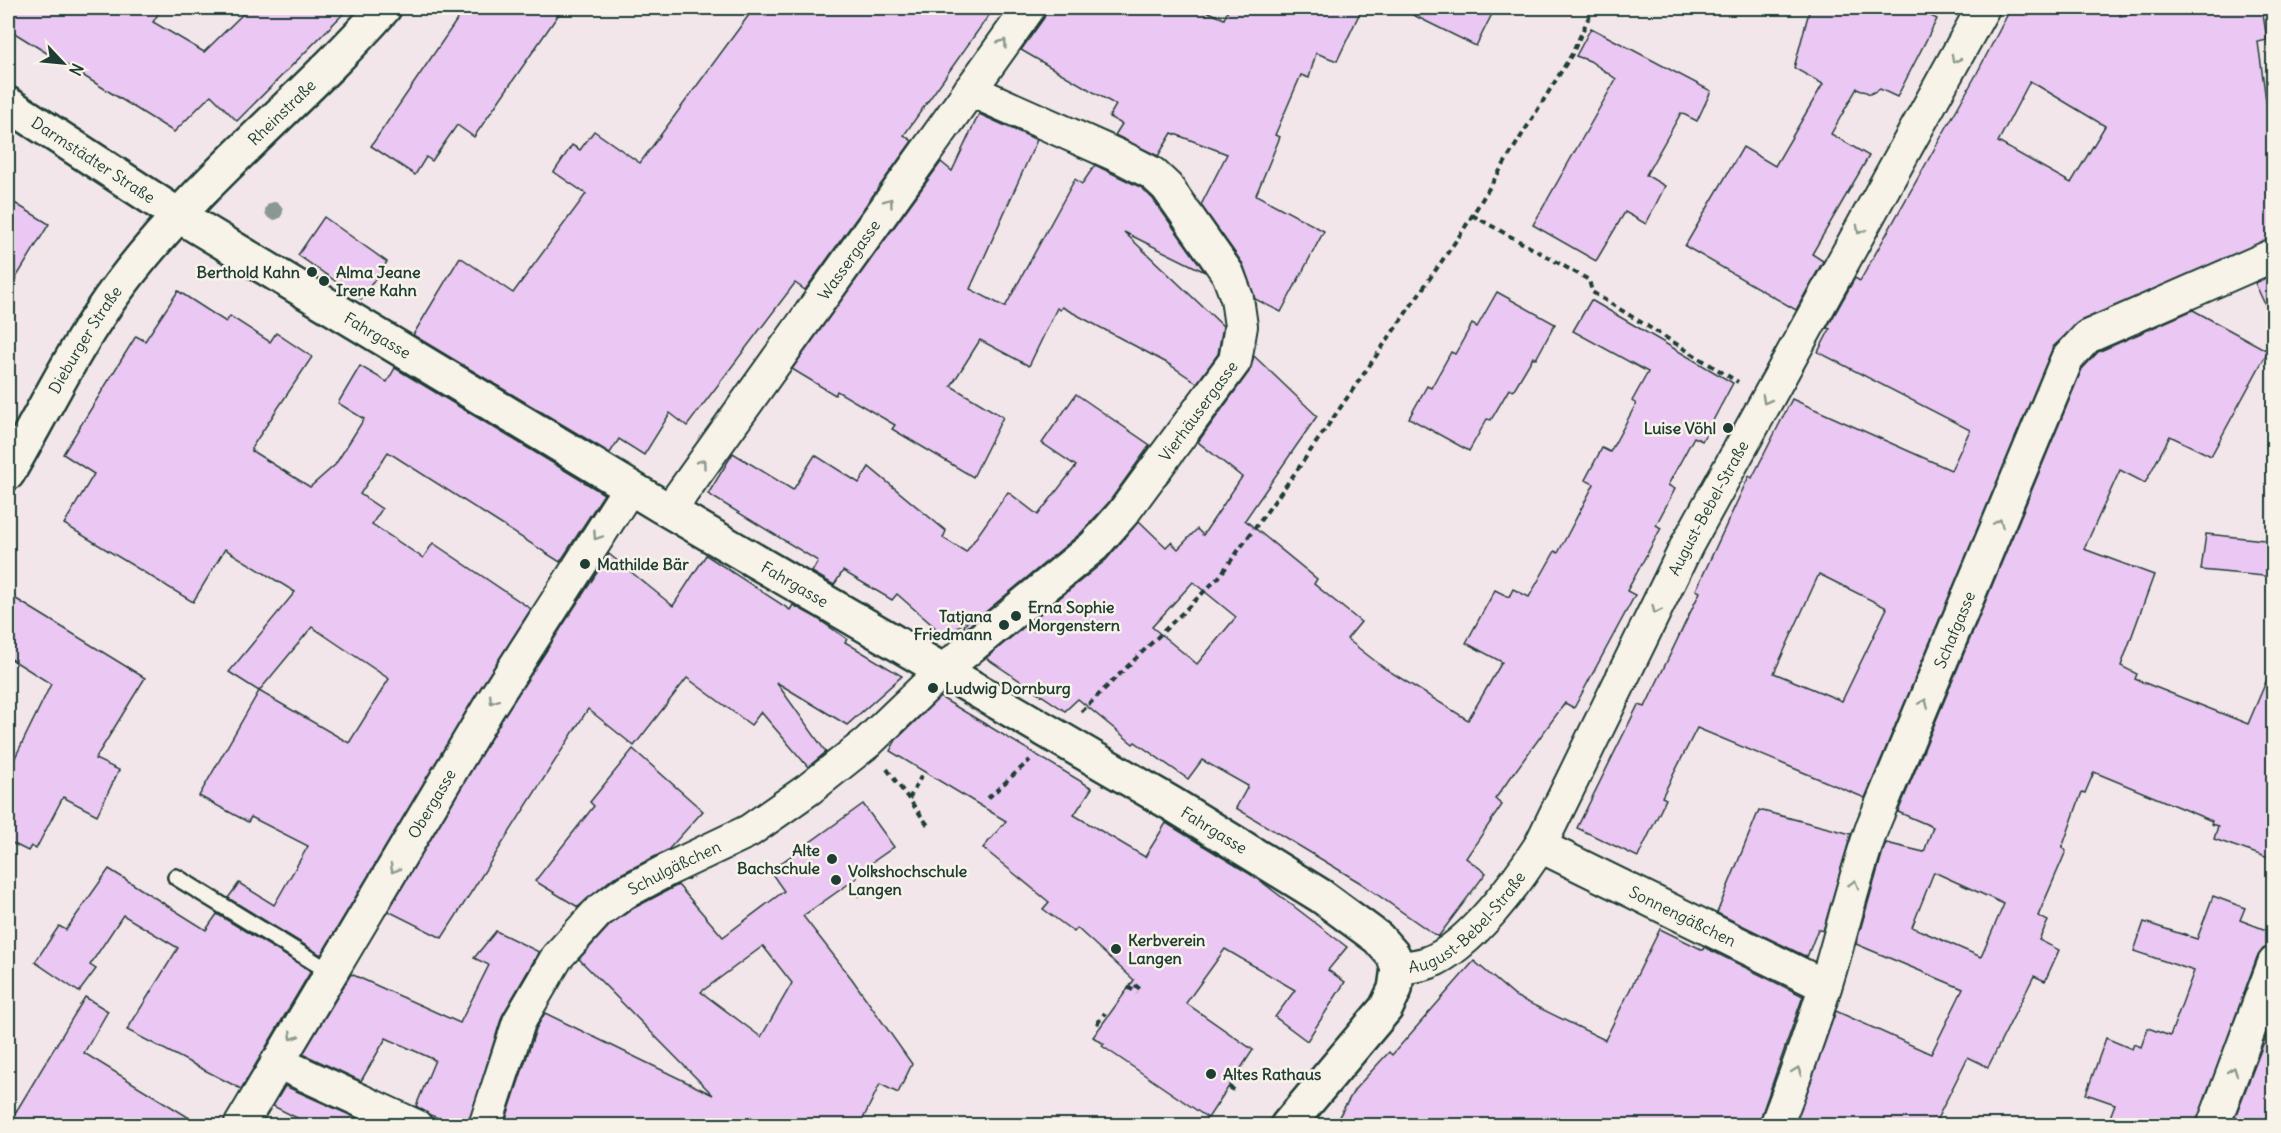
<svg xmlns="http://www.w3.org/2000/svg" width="2281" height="1133" font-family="Delius,sans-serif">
<rect width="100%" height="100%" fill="#f3e6eb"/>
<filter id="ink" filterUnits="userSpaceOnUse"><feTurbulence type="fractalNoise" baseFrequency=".0167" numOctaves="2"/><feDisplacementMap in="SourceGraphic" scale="12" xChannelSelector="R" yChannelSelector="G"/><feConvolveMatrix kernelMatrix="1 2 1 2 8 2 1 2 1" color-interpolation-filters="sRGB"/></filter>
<g filter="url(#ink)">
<g fill="#ebc7f3" stroke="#1f3d34" stroke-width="1.5" fill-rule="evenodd">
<polygon points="8,8 162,8 153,22 204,52 249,8 349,8 237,121 211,95 174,132 8,29"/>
<polygon points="465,8 563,8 474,137 457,125 432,161 426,157 415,175 371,146"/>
<polygon points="754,8 994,8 904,135 912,141 805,290 795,283 687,426 670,413 644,455 619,439 610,453 413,335 460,257 513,293 586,194 554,172 572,145 580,150 594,131 640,163"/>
<polygon points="1047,8 1199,8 1224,19 1229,8 1362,8 1337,61 1316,53 1309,78 1301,75 1275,135 1280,137 1256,195 1324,231 1281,312 1255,299 1243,264 1201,205 1227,154 1172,133 1158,156 1115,135 1122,124 1109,117 1116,105 1021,50 1044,18"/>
<polygon points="1399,8 1495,8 1476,46"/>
<polygon points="1810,8 1915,8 1937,19 1897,97 1880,89 1870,94 1857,88 1831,134 1869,156 1812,254 1823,261 1796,310 1685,246 1743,147 1775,166 1823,84 1794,68"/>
<path d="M 2011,8 L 2121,8 L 2120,16 L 2179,8 L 2262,8 L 2267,40 L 2258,42 L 2270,129 L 2274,128 L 2274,237 L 2080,321 L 2053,347 L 1865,798 L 1697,728 L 1662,797 L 1666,799 L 1638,857 L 1577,828 L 1638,705 L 1645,707 L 1700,592 L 1696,590 L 1749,476 L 1752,478 L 1792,399 L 1951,470 L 1970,430 L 1818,352 L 1830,329 L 1827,328 L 1855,278 L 1860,281 L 1976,75 ZM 2030,81 L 2105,126 L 2071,183 L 1998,142 ZM 1819,574 L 1887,608 L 1842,701 L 1774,673 Z"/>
<polygon points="1591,28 1711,91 1697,121 1681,113 1646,175 1665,186 1646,224 1625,212 1596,261 1533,225 1616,79 1590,61 1576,56"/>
<polygon points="979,114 1037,140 970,289 1005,307 1075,179 1082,184 1095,165 1142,188 1153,199 1205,272 1124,232 1223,326 1218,354 1197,383 1167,363 1062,307 1060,310 1057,308 1029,366 980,340 951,386 1003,417 973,477 892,429 895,425 837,391 835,395 792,369 941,162 952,171"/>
<polygon points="8,199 49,224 8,291"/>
<polygon points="324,217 387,262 361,299 298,255"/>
<polygon points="2274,275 2274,324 2255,283"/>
<path d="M 178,291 L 226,322 L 230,316 L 270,342 L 276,333 L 312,357 L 252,447 L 252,451 L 310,487 L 335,465 L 364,419 L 338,403 L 360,366 L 387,382 L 395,368 L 604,494 L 560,562 L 388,452 L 360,494 L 382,509 L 372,524 L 423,558 L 433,543 L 531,609 L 474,698 L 321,955 L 228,898 L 239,883 L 274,905 L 308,846 L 251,817 L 248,822 L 199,796 L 259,691 L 229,672 L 295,592 L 225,549 L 193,602 L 64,524 L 94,474 L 63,454 L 136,336 L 145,341 ZM 312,627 L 389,679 L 349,743 L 259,691 Z"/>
<polygon points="1497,292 1555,324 1536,359 1533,357 1513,391 1509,389 1491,420 1487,419 1469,451 1409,418 1427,386 1431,388 1451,352 1455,354 1472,324 1477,327"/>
<path d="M 1591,300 L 1733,383 L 1702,441 L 1694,437 L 1668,485 L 1675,489 L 1656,525 L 1661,528 L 1627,591 L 1635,595 L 1574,708 L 1565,703 L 1495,799 L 1502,805 L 1466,858 L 1486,873 L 1438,937 L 1359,882 L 1236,808 L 1248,786 L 1202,760 L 1188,779 L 1135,742 L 1133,744 L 1078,699 L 1065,711 L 986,658 L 1106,560 L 1139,521 L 1166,547 L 1171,542 L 1178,549 L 1197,529 L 1203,535 L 1242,477 L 1198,442 L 1249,372 L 1254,356 L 1317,416 L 1245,520 L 1317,579 L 1314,584 L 1361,622 L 1347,639 L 1384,668 L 1468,720 L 1502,662 L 1466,643 L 1495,590 L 1509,597 L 1513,589 L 1529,597 L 1555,551 L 1558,553 L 1594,484 L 1585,480 L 1602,448 L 1610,452 L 1636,404 L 1632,401 L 1648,372 L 1573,331 ZM 1193,582 L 1236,617 L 1197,664 L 1152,627 Z"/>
<path d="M 2193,310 L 2268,351 L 2211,456 L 2170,436 L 2145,483 L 2120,470 L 2084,549 L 2154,575 L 2121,666 L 2137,674 L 2135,679 L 2248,724 L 2274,663 L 2274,860 L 2214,839 L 2218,826 L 2211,824 L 2212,821 L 2094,772 L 2085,793 L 2082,792 L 2062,848 L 2066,851 L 2038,916 L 2048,921 L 2039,940 L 2059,950 L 2045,981 L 2034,976 L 1988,1067 L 1968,1057 L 1934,1125 L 1795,1125 L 1836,1011 L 1931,1054 L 1963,989 L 1856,944 L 1883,851 L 1886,843 L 1924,852 L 1933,827 L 1898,812 L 2082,369 L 2098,352 ZM 1934,872 L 2004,904 L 1981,957 L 1912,927 Z"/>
<polygon points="1076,394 1150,445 1109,502 1081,533 960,633 970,617 946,637 897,594 892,600 843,571 834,585 812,572 818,561 708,494 733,453 793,490 815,455 859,483 869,467 946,531 943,538 966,552 1008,492 1038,515 1076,466 1042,443"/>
<polygon points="2206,534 2274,541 2274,577 2201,570"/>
<polygon points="609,554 673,606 706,555 790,610 793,605 815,617 847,639 845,642 902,676 847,725 776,682 826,752 808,767 761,712 751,725 687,678 634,746 588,709 442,938 388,911 504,716"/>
<polygon points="8,594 145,678 95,759 119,770 97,815 63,797 36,849 31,846 28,851 8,841 8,772 51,684 8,657"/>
<polygon points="940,697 1092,788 1074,815 1145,857 1166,823 1258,879 1347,947 1328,970 1345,982 1307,1041 1275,1017 1295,990 1225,949 1186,1003 1253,1050 1208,1118 1102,1046 1104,1044 1093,1037 1134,980 1077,928 1074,932 1043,909 1049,902 983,848 1006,821 890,751 896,740"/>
<polygon points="633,749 703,811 668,850 613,878 578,907 535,881 594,806 590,802"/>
<path d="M 863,804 L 894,847 L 854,875 L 857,878 L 803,916 L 852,979 L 912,1064 L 898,1093 L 880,1084 L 860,1125 L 504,1125 L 536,1029 L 545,1013 L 713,1095 L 579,959 L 610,925 L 634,908 L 678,885 L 723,937 L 784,891 L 770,871 ZM 763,946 L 792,983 L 761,1037 L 701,992 Z"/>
<polygon points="1759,810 1851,834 1823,931 1818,929 1807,957 1717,913"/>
<polygon points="109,869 206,930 217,914 311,971 241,1089 127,1030 178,948 123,915 90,965 96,969 79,992 35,962 59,926 66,930"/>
<polygon points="2213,896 2245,908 2240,920 2274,933 2274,945 2263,949 2257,957 2196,1125 2107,1125 2115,1104 2086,1094 2106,1038 2132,1049 2134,1044 2141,1047 2148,1028 2170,1036 2194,971 2134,951 2144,922 2197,939"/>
<polygon points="1660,929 1703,950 1704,947 1803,996 1758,1125 1334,1125 1355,1089 1389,1052 1392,1055 1474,961 1515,996 1605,1040"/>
<polygon points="496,931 539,952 502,1016 468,1125 458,1125 430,1115 416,1106 435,1060 386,1038 361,1081 303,1054 351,974 460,1023 489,965 474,958"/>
<polygon points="85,997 108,1011 84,1053 201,1125 8,1125"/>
<polygon points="2274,1016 2274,1125 2232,1125"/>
<polygon points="285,1086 372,1125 311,1125 273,1106"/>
</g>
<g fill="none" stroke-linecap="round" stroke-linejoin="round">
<g stroke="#1f3d34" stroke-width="20">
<polyline id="service" points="176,877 332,973"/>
</g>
<g stroke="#1f3d34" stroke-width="36">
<g id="minor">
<path id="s1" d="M 669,511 L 1029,8"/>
<path id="s2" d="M 1540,846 L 1825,986"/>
<path id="s3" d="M 1398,968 C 1408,967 1420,966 1430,962 C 1471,945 1516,883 1540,846 L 1687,545 L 1983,8"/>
<polyline points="277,1062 416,1126"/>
<path id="s4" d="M 240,1126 L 489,707 L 630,487"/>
<path id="s5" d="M 485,1126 L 519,1022 L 557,957 L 598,912 L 624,893 L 669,869 L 749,831 L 809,789 L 868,742 L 941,672 L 1094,546 L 1123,513 L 1235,361 L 1241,326 L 1237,298 L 1228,274 L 1167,187 L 1152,173 L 1125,159 L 970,90"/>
<path id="s6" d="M 1776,1126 C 1794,1080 1810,1034 1825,987 C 1842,933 1854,878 1873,825 L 2067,359 L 2087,337 L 2274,255"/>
<polyline points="2213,1126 2274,963"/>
</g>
</g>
<g stroke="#1f3d34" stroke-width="38">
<g id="tertiary">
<path id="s7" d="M 8,473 C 44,411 76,343 120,285 C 197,182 300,103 384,8"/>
</g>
</g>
<g stroke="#1f3d34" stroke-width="38">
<g id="secondary">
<path id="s8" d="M 8,104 L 178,215 L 661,506 L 1172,804 L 1321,896 L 1378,938 L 1393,955 L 1398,968 L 1395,989 L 1386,1008 L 1287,1126"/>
</g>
</g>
<g stroke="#1f3d34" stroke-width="4" stroke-dasharray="6 4.5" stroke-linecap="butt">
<polyline points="1472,215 1589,280 1592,292 1738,382"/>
<polyline points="1081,712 1219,577 1295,473 1462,232 1572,54 1593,8"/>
<polyline points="887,769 930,828"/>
<polyline points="988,798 1030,760"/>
<polyline points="909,799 924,771"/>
<polyline points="849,883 861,898"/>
<polyline points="1135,985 1140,989"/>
<polyline points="1128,987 1137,993"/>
<polyline points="1097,1024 1105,1013"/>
<polyline points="1229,1087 1238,1092"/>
</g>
<use href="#service" stroke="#f7f3e8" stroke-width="15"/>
<use href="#minor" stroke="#f7f3e8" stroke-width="32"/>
<use href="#tertiary" stroke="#f7f3e8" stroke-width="33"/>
<use href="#secondary" stroke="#f7f3e8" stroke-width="33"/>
</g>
<circle fill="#8b9891" cx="274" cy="211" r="9"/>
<defs><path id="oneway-chevron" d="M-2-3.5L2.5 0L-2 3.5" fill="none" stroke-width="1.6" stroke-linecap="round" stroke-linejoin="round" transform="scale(1.5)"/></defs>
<g stroke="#8b988e">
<use href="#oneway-chevron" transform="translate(1003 43) rotate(-54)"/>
<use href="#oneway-chevron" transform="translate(1955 59) rotate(119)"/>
<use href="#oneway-chevron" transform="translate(889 202) rotate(-54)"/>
<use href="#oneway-chevron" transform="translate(1860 230) rotate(119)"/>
<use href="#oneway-chevron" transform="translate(1766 400) rotate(119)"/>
<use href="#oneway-chevron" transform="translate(702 463) rotate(-55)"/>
<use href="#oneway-chevron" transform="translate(1999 523) rotate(-67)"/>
<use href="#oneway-chevron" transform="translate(597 536) rotate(124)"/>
<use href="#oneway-chevron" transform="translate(1656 610) rotate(116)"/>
<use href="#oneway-chevron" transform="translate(493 700) rotate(122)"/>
<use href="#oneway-chevron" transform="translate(1924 703) rotate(-67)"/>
<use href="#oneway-chevron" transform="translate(394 869) rotate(120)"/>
<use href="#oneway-chevron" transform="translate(1854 884) rotate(-74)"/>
<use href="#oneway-chevron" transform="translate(293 1036) rotate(122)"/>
<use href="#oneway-chevron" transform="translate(1797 1071) rotate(-70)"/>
<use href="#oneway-chevron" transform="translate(2233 1071) rotate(-70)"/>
</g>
</g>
<g fill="#1f3d34" stroke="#f7f3e8" stroke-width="2">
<circle cx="312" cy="272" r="6"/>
<circle cx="324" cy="281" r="6"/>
<circle cx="1728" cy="428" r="6"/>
<circle cx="585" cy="564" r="6"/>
<circle cx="1016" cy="616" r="6"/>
<circle cx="1004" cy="625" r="6"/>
<circle cx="933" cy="688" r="6"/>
<circle cx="832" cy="859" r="6"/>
<circle cx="836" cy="880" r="6"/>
<circle cx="1116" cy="949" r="6"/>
<circle cx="1211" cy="1074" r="6"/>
</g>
<g text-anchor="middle" stroke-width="5" stroke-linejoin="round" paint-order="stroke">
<g font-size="16" fill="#1f3d34" stroke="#f7f3e8">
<text dy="6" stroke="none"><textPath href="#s7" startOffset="456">Rheinstraße</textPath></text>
<text dy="6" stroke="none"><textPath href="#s8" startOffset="102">Darmstädter Straße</textPath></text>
<text dy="6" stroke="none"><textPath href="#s1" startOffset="309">Wassergasse</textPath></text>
<text dy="6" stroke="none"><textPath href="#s8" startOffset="436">Fahrgasse</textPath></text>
<text dy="6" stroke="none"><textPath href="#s7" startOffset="154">Dieburger Straße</textPath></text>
<text dy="6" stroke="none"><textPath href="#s5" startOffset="1036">Vierhäusergasse</textPath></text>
<text dy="6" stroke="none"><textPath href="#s3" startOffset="572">August-Bebel-Straße</textPath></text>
<text dy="6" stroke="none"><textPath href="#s8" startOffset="922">Fahrgasse</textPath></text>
<text dy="6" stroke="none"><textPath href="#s6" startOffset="528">Schafgasse</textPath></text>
<text dy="6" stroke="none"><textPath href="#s4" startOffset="375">Obergasse</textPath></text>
<text dy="6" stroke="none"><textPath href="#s8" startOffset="1408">Fahrgasse</textPath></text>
<text dy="6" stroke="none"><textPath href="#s5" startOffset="334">Schulgäßchen</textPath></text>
<text dy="6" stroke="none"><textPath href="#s2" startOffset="159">Sonnengäßchen</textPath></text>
<text dy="6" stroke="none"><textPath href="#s3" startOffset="86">August-Bebel-Straße</textPath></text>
</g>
<g font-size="16" font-weight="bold" fill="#1f3d34" stroke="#f7f3e8" text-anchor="start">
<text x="300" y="278" text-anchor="end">Berthold Kahn</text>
<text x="336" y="278">Alma Jeane<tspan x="336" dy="18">Irene Kahn</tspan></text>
<text x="1716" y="434" text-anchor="end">Luise Vöhl</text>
<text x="597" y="570">Mathilde Bär</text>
<text x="1028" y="613">Erna Sophie<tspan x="1028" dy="18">Morgenstern</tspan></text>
<text x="992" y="622" text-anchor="end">Tatjana<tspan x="992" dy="18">Friedmann</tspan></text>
<text x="945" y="694">Ludwig Dornburg</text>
<text x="820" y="856" text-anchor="end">Alte<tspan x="820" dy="18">Bachschule</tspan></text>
<text x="848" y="877">Volkshochschule<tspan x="848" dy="18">Langen</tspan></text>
<text x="1128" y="946">Kerbverein<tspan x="1128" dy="18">Langen</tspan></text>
<text x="1223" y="1080">Altes Rathaus</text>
</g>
</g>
<rect width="2281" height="1133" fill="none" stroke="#f7f3e8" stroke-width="30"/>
<rect x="15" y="15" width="2251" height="1103" fill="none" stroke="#1f3d34" stroke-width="2" filter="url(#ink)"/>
<g transform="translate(63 63) rotate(116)" stroke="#f7f3e8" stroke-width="4.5" paint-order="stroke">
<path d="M0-4.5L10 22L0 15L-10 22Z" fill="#1f3d34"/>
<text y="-9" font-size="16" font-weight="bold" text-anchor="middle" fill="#1f3d34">N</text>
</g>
</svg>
